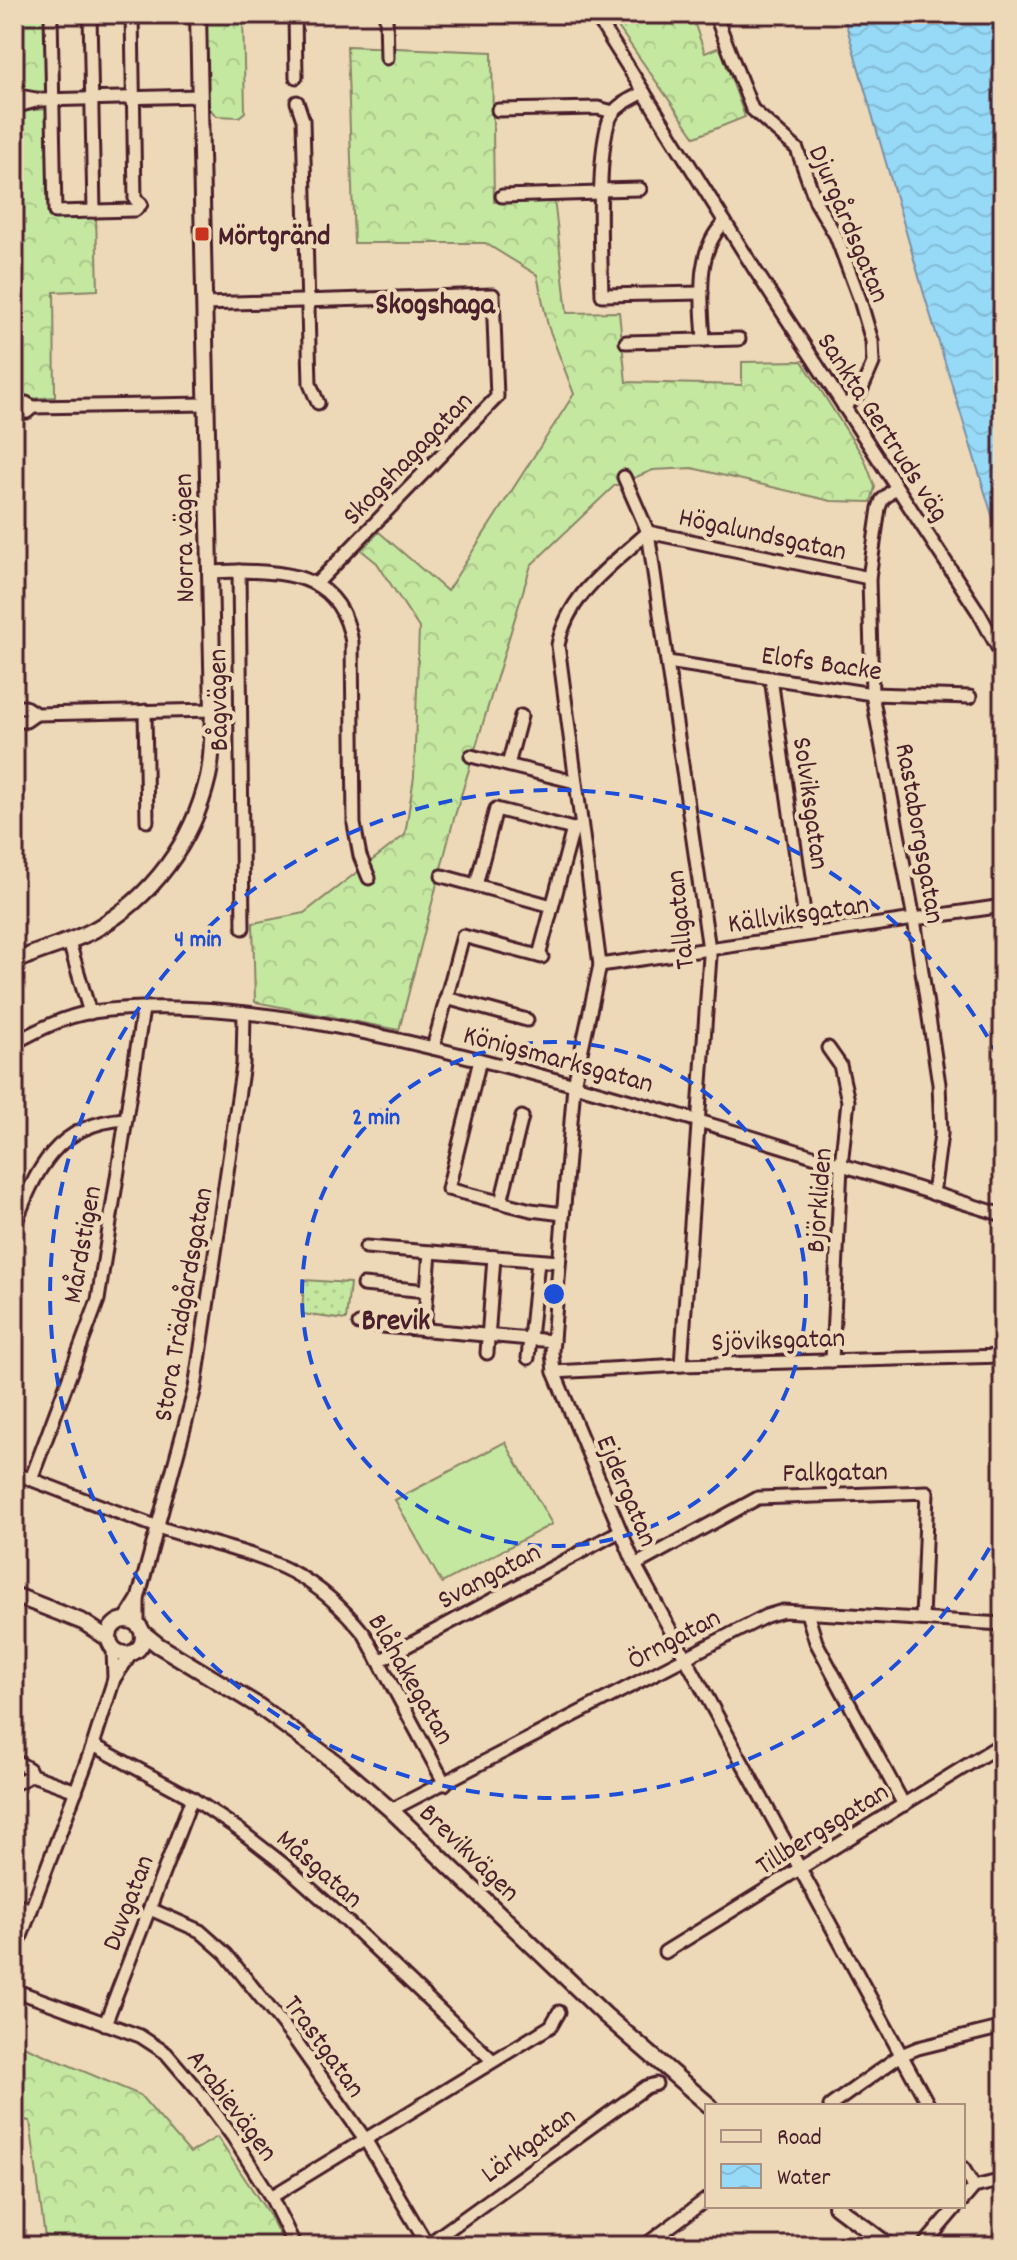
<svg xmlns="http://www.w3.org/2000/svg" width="1017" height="2260" font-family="Dekko,sans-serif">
<defs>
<pattern id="forest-crowns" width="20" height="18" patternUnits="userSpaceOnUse" patternTransform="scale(2)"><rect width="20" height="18" fill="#c5e8a1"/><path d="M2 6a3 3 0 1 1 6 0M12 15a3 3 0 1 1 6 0" fill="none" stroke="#abc78b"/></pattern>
<pattern id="park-dots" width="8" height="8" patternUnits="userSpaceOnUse" patternTransform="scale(2)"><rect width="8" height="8" fill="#c5e8a1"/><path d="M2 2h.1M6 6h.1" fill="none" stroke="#abc78b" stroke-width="1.8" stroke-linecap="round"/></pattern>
<pattern id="water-waves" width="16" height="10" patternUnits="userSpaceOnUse" patternTransform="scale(2)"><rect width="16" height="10" fill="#96daf8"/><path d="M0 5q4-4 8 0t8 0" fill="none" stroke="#83bbd5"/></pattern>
</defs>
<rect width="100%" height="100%" fill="#edd9b7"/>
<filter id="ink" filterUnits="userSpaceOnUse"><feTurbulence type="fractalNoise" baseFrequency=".0125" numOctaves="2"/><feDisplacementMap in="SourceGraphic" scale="16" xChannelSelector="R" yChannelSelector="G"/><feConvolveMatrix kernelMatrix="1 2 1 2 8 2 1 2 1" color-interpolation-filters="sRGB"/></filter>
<g filter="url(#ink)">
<g fill="url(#forest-crowns)" stroke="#888466" stroke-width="2">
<polygon points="14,14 50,14 51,91 14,92"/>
<polygon points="205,14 243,14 245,112 239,117 216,116 206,104"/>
<polygon points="609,14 702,14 703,18 694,22 705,53 720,47 745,117 695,137"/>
<polygon points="347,46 492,52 494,202 554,198 567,313 619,312 626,382 742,385 742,362 802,361 864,458 875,487 871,502 831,501 692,468 653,470 614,486 531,565 453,822 399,1030 255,1002 253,923 304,913 405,835 414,777 419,628 377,563 361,550 379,532 447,591 574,394 548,326 537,275 485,243 354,243"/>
<polygon points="49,109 53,215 96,216 98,290 54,292 55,397 29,399 22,393 14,393 14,114 20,111"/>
<polygon points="14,2042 140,2095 190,2153 217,2137 270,2216 285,2246 46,2246 30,2121 14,2119"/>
</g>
<polygon fill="url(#park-dots)" stroke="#888466" stroke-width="2" points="304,1280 350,1283 346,1320 302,1314"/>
<polygon fill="#c5e8a1" stroke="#888466" stroke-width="2" points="505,1442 552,1524 442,1583 395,1500"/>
<polygon fill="url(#water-waves)" stroke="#788fa6" stroke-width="2" points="843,14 1003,14 1003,551 924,294"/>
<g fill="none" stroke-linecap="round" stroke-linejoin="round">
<g stroke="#4a1f2b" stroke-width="17">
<g id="minor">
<polyline points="51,14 55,212 135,210 141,204 135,199 132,14"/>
<polyline points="90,14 94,211"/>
<polyline points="295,14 296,77"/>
<polyline points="386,14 387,58"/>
<polyline points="595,14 755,270 979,613 1003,657"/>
<polyline points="718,22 752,109 797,149 816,202 836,236 860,300 872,341 873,363 861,391 844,407"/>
<path d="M 644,92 C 634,98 620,103 613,113 C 595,138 601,260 602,295 L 702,293"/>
<polyline points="14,95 41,100 199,96"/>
<polyline points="297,102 303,120 310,384 318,403"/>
<polyline points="14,107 36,101"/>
<polyline points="498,110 598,108 613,112"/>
<polyline points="600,190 640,189"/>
<polyline points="502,196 600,193"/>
<polyline points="204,304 493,295 497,397 317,583"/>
<path d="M 704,340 C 702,301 694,251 725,222"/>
<polyline points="626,342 739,339"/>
<polyline points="14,402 26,403 33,407 206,404"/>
<polyline points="14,413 27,412 33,407"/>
<polyline points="624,477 648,532 710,956 681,1365"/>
<polyline points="896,487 882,500 879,508 869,578 872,694 914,919 939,1084 941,1134 933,1194"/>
<path d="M 648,532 C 611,566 568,594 558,645 L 600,965 L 574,1085 L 552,1352 L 554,1372 L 635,1565 L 929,2106"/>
<polyline points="648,532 869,578"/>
<polyline points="209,572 239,571"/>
<polyline points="668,662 872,694 970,697"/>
<polyline points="771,678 807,934"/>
<polyline points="14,707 25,707 36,714 213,710"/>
<polyline points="145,711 147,821"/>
<polyline points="14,721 26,721 36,714"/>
<polyline points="471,756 575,782"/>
<polyline points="508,765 521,716"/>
<polyline points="442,876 552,906"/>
<polyline points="476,885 496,809 573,829 581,827"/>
<path d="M 243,928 L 239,571 C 294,572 341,577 352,642 L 354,824 L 360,856 L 369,878"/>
<polyline points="69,942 90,1013"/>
<polyline points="539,956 573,829"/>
<polyline points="600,965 1003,906"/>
<polyline points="446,998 527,1020"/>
<path d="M 14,1043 C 38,1030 65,1016 92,1012 C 223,995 378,1033 504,1066 C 672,1110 837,1164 1003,1215"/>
<polyline points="433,1048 463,936 542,957"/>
<polyline points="828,1048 840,1065 848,1101 841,1165 832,1361"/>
<polyline points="480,1060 448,1189 531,1210 563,1214"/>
<polyline points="501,1202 522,1117"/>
<path d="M 14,1227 C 36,1169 56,1124 125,1119"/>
<polyline points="366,1247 559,1262"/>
<polyline points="363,1285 427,1291"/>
<polyline points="359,1324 553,1341"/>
<polyline points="424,1330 430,1252"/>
<polyline points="487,1353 494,1257"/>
<polyline points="528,1358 538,1261"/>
<polyline points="554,1372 681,1365 1003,1356"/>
<path d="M 14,1473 C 62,1491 110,1510 158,1527 C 248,1557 301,1555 365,1635 L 445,1784"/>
<polyline points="31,1479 98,1300 143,1009"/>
<polyline points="635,1565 758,1498 927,1492 922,1619"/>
<polyline points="807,1613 816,1642 904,1805"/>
<polyline points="125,1620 138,1599 195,1388 243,1064 244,1013"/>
<polyline points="138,1625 138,1600"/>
<polyline points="113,1649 114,1678"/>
<polyline points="379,1661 620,1531"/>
<polyline points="93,1745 192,1798 238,1829 283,1864 339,1914 492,2060"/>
<polyline points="14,1760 29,1769 32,1775 76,1791"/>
<polyline points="14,1784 32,1775"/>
<polyline points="391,1810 766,1616 783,1611 1003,1624"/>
<polyline points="14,1903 31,1910"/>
<polyline points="150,1909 200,1931 226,1954 295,2040 365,2139 428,2246"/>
<polyline points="665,1952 1003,1743"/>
<polyline points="14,1955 93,1745 114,1679 131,1654"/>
<polyline points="14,1990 140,2036 166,2053 201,2094 233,2137 271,2197 295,2246"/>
<polyline points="105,2024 192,1798"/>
<polyline points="830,2106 901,2055 918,2048 1003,2027"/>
<polyline points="963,2168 974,2187"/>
<polyline points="271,2197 551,2026 559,2012"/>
<polyline points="963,2200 974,2187 1003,2180"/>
<polyline points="427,2245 646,2087 656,2084"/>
<polyline points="644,2246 707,2199"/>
<polyline points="923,2246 957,2206"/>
</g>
</g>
<g stroke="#4a1f2b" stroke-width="20">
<g id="tertiary">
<path d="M 14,962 C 40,949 68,944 94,930 C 152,898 193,842 208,777 C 213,755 212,732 213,710 L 198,14"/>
<polyline points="14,1595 83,1622 109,1639"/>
<circle cx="126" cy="1637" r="17"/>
<polyline points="143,1633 158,1645 257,1705 339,1765 391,1810 605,2015 710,2106"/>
<polyline points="836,2206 889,2246"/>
</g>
</g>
<use href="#minor" stroke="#edd9b7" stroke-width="11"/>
<use href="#tertiary" stroke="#edd9b7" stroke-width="14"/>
</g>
</g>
<g fill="none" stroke="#1d4ed8" stroke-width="4" stroke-dasharray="14 10">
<circle cx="554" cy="1294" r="252"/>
<path d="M1001 1527A504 504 0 1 1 1001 1061"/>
</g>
<rect fill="#c8321e" stroke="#edd9b7" stroke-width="3" x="194" y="226" width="16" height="16" rx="4"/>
<g text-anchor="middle" stroke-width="8" stroke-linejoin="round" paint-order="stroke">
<g font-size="28" fill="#4a1f2b" stroke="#edd9b7">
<text transform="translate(851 223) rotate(67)" y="10">Djurgårdsgatan</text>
<text transform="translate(885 426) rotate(57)" y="10">Sankta Gertruds väg</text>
<text transform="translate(406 457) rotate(-46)" y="10">Skogshagagatan</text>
<text transform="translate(763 532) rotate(12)" y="10">Högalundsgatan</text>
<text transform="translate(182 538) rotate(-91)" y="10">Norra vägen</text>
<text transform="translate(822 661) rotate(8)" y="10">Elofs Backe</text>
<text transform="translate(216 700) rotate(-91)" y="10">Bågvägen</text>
<text transform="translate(813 803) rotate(82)" y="10">Solviksgatan</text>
<text transform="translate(922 833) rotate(80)" y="10">Rastaborgsgatan</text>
<text transform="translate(798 912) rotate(-8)" y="10">Källviksgatan</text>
<text transform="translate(678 920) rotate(-96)" y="10">Tallgatan</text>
<text transform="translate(559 1057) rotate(15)" y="10">Königsmarksgatan</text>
<text transform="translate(817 1200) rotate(-86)" y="10">Björkliden</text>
<text transform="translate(80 1244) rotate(-80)" y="10">Mårdstigen</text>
<text transform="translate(181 1304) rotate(-80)" y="10">Stora Trädgårdsgatan</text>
<text transform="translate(778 1338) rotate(-2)" y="10">Sjöviksgatan</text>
<text transform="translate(835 1470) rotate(-1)" y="10">Falkgatan</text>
<text transform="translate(629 1490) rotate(67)" y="10">Ejdergatan</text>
<text transform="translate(488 1574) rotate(-28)" y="10">Svangatan</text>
<text transform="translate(673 1637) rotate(-28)" y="10">Örngatan</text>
<text transform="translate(413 1678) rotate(60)" y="10">Blåhakegatan</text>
<text transform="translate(821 1827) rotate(-32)" y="10">Tillbergsgatan</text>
<text transform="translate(471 1851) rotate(44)" y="10">Brevikvägen</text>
<text transform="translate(321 1867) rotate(41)" y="10">Måsgatan</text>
<text transform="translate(126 1902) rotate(-69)" y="10">Duvgatan</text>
<text transform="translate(326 2045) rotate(54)" y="10">Trastgatan</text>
<text transform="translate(234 2104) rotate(53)" y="10">Arabievägen</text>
<text transform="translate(527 2143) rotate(-36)" y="10">Lärkgatan</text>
</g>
<g font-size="28" font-weight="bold" fill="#4a1f2b" stroke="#edd9b7" text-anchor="start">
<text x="218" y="244">Mörtgränd</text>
</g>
<g font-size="30" font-weight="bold" fill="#4a1f2b" stroke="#edd9b7">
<text x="435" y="313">Skogshaga</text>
<text x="396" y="1329">Brevik</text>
</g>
</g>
<circle cx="554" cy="1294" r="12" fill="#1d4ed8" stroke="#edd9b7" stroke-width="4"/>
<g font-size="24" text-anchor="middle" font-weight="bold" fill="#1d4ed8" stroke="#edd9b7" stroke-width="8" stroke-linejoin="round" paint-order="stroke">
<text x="198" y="946">4 min</text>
<text x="376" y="1124">2 min</text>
</g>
<rect width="1017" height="2260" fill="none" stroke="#edd9b7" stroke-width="48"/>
<rect x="24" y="24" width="969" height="2212" fill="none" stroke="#4a1f2b" stroke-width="3" filter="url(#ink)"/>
<rect x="705" y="2104" width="260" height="104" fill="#edd9b7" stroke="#ac8f7f" stroke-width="2"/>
<rect x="721" y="2130" width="40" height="12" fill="#edd9b7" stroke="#ac8f7f" stroke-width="2"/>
<text x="777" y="2144" font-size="24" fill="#4a1f2b">Road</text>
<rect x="721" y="2164" width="40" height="24" fill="url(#water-waves)" stroke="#ac8f7f" stroke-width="2"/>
<text x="777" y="2184" font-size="24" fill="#4a1f2b">Water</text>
</svg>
